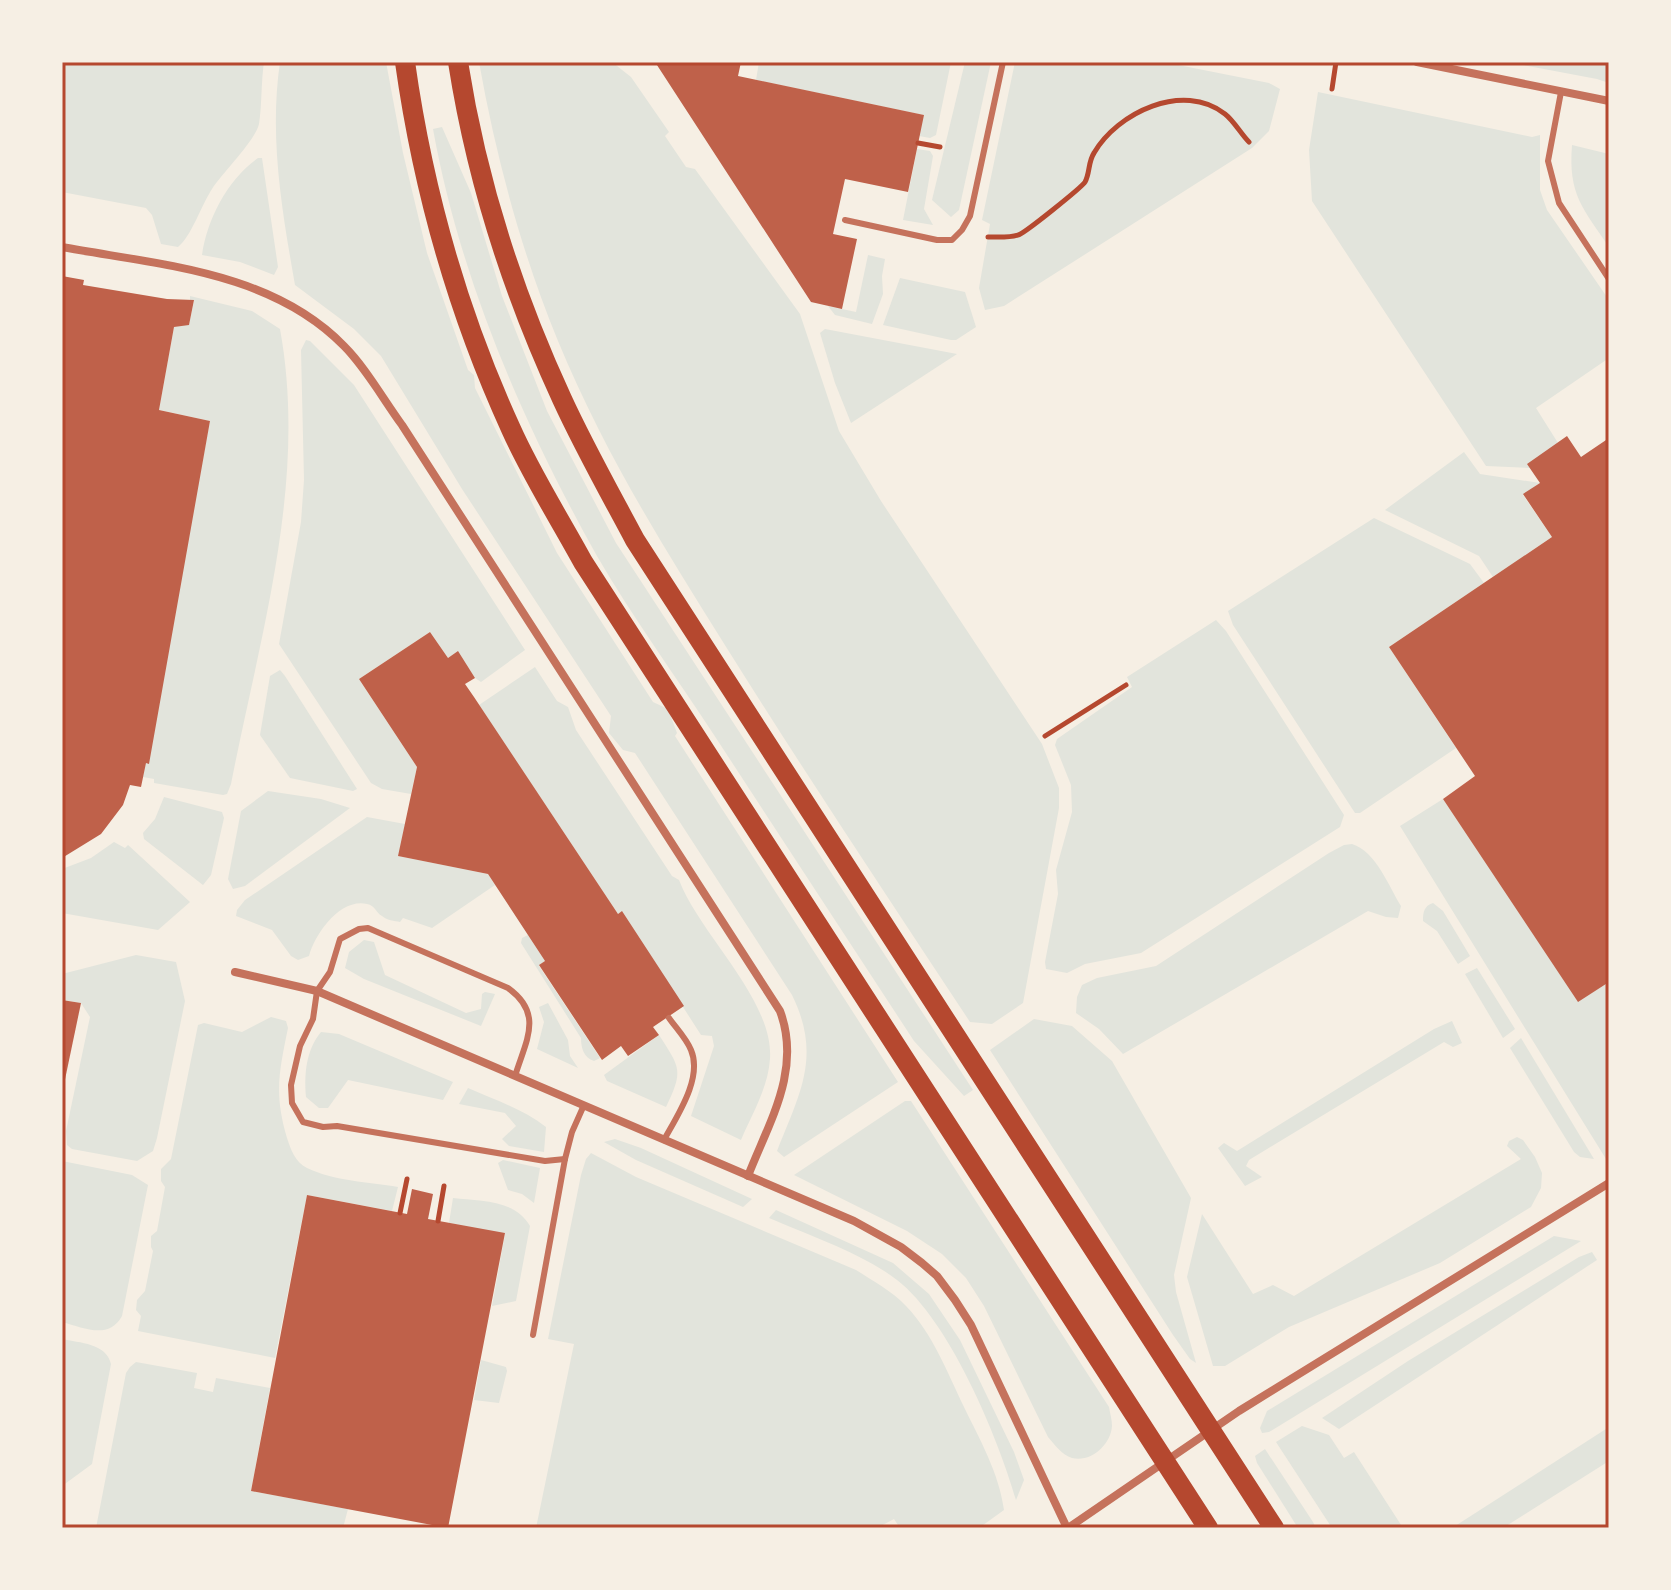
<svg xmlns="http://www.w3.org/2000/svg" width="1671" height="1590" font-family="Helvetica,sans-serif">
<rect width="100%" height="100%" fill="#f6efe4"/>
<g fill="#e2e4dc">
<path d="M 62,62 L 264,62 C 261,82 262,104 259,124 C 255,141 223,172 212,189 C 202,204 191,237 178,247 L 161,244 L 152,215 L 146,208 L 62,192 Z"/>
<path d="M 280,62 L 386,62 L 403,153 L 427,253 L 468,370 L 474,375 L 475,388 L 557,553 L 653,702 L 668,709 L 677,733 L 675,736 L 898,1082 L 784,1157 L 777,1151 C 800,1093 822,1056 792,995 L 635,753 L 623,750 L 609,733 L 611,716 L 462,489 L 381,356 L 354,329 L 295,285 C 282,211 269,137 280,62 Z"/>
<path d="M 479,62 L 612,62 L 631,77 L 669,132 L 665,136 L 686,167 L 695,169 L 800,314 L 839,431 L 881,501 L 1042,744 L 1059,788 L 1059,808 L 1023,1003 L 992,1024 L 970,1022 C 887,896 803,770 723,642 C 661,543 603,450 558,341 C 521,251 496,157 479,62 Z"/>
<polygon points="759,62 951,62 936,135 930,138 919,136 923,115 756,80"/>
<polygon points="965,62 991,62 959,210 951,217 932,200"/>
<polygon points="1015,62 1163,62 1269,83 1280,89 1269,131 1252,148 1004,306 985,310 979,288 990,224 982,220"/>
<polygon points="1507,62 1609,62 1609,83 1597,79"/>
<polygon points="1318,92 1532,137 1540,135 1540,190 1547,210 1609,300 1609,358 1536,408 1558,443 1530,468 1486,466 1312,201 1309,150"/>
<path d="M 442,127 L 471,193 L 502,296 L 547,411 L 616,543 L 973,1090 L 964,1096 L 914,1041 C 848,940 782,839 716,738 C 677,678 633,618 597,556 C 523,424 460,279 433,129 Z"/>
<path d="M 1572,145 L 1609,154 L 1609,247 C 1583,208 1568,195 1572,145 Z"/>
<polygon points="917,149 930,151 933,156 924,209 933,225 903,220"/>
<path d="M 258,158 L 262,158 L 278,267 L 274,275 L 240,262 L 202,255 C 207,219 228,179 258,158 Z"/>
<polygon points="868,255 885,259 882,276 883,294 872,324 835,315 828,306 856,312"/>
<polygon points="900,278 965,292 976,327 956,340 951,340 883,325"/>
<path d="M 190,296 L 252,311 L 280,329 C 308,482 260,635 231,784 L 227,794 L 223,795 L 154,783 L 154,779 L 143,777 L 210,421 L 159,410 L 174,327 L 189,324 L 194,301 L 190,301 Z"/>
<polygon points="825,329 957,354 851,423 835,383 820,333"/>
<polygon points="306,340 310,341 354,385 525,650 481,682 475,678 458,652 448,658 430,632 359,679 417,767 411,794 382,789 371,783 279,644 301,522 304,480 301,350"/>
<polygon points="1464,452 1480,474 1540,483 1523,495 1552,537 1493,577 1479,556 1385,510"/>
<polygon points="1374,518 1470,564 1484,583 1389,647 1456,748 1360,813 1355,813 1233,625 1228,611"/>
<polygon points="1216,620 1226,631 1344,815 1340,827 1141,953 1085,964 1067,973 1046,969 1045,962 1058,894 1056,870 1072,812 1071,785 1055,745 1057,739 1132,687 1127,677"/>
<path d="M 535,667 L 557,701 L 568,707 L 576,730 L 672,876 L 679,880 C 700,935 774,1000 770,1059 C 768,1088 752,1114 741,1140 L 691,1116 L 714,1046 L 712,1036 L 701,1035 L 622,912 L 618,914 L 479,705 Z"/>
<polygon points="280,670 285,676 357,789 353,791 290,778 260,735 270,676"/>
<polygon points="268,791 321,799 350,808 245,886 233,889 228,879 241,811"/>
<polygon points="164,797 222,812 224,818 211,875 203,885 144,839 143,833 155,819"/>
<polygon points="1443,799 1578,1001 1609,982 1609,1158 1606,1159 1400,826"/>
<path d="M 367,817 L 405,824 L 399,856 L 488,874 L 495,885 L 432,928 L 403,918 L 400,922 C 395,921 386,920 382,916 C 376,913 375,905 367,904 C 340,898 315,934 309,956 L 298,960 L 291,956 L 272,930 L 236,916 L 237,910 L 245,900 Z"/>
<polygon points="114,842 125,848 128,845 190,902 158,930 62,913 62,869 91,858"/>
<path d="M 1352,844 C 1376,851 1389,887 1401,906 L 1398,918 L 1386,917 L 1368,911 L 1123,1054 L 1099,1029 L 1076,1013 L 1077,997 L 1082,985 L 1097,978 L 1156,966 L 1329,853 L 1344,845 Z"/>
<path d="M 1433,903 L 1443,911 L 1470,956 L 1458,964 L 1437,931 L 1423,921 C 1423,912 1424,906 1433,903 Z"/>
<path d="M 528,935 L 545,961 L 539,966 L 600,1058 L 594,1061 C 584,1058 581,1048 581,1038 L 521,943 L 522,938 Z"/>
<polygon points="364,940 374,942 385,975 466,1013 481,1009 482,994 485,992 495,994 481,1026 364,979 345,968 349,952"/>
<polygon points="136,955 176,962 185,1001 157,1138 153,1151 137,1161 72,1149 67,1145 66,1131 90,1017 81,1003 62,1000 62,974"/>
<polygon points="1477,968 1515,1029 1503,1038 1465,974"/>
<polygon points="548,1003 568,1040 570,1056 578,1068 537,1049 544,1022 539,1007"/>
<path d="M 271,1017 L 286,1021 L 288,1028 C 279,1072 274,1094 287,1138 C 291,1150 295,1162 307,1168 C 334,1181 369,1182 398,1187 L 392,1211 L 307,1195 L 275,1358 L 138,1331 L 141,1316 L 136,1310 L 137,1300 L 145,1291 L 153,1251 L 151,1247 L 151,1236 L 157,1231 L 165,1187 L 161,1181 L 161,1169 L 171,1159 L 198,1025 L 204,1023 L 242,1032 Z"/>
<polygon points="1034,1019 1072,1026 1112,1061 1191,1198 1174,1275 1176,1292 1196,1363 1190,1359 1173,1335 990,1050"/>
<polygon points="1452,1021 1462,1043 1453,1047 1444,1042 1249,1160 1246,1166 1262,1177 1245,1186 1218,1148 1224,1143 1237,1151 1434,1029"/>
<path d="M 321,1032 L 339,1034 L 453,1082 L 443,1100 L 348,1080 L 328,1108 L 319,1108 L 306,1097 C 304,1074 306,1050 321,1032 Z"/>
<path d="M 659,1035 C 680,1068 684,1070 666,1107 L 607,1081 L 604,1075 Z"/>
<polygon points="1521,1038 1594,1159 1580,1157 1574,1152 1510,1048"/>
<path d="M 468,1088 C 495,1100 523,1109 546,1127 L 544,1152 L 509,1146 L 502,1139 L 516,1126 L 505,1113 L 459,1104 Z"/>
<path d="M 905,1101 L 911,1101 L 1109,1407 C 1110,1413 1112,1420 1112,1426 C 1111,1444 1091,1463 1072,1458 C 1062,1455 1054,1444 1048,1437 L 984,1306 L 966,1278 L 942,1254 L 907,1231 L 794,1175 Z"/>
<polygon points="1517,1137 1523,1140 1535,1157 1542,1173 1541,1188 1531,1207 1440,1263 1289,1327 1225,1366 1213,1366 1187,1277 1202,1214 1253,1294 1273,1285 1294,1296 1521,1159 1507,1146 1509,1141"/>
<polygon points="615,1139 641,1148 752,1199 743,1207 636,1160 604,1142"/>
<path d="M 591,1153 L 636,1177 L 856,1270 C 873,1281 892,1291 906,1306 C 933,1334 947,1372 964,1407 C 980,1440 999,1473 1004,1510 L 979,1528 L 900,1528 L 894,1519 L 877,1528 L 536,1528 L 574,1344 L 548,1339 L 581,1175 L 586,1159 Z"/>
<polygon points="503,1160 540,1168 534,1203 522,1194 508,1190 498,1163"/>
<path d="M 62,1161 L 132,1175 L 148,1185 L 122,1316 C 109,1340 84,1328 62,1322 Z"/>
<path d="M 453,1198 C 479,1201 515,1199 530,1226 L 516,1301 L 492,1306 L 505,1234 L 449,1223 Z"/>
<path d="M 776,1210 L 893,1263 L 929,1294 L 960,1340 L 1014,1452 L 1024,1480 L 1016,1500 C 998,1437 949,1320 897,1280 C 864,1254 808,1235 769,1218 Z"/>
<polygon points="1554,1236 1581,1241 1269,1432 1262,1433 1260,1428 1267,1411"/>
<polygon points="1592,1252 1597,1260 1339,1429 1322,1418 1408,1361 1579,1257"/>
<path d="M 62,1339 C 80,1343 106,1343 111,1364 L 92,1464 L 62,1486 Z"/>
<polygon points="481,1360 506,1367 507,1371 499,1403 474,1400"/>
<polygon points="136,1362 197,1373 194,1388 213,1392 216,1378 270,1388 251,1491 348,1509 343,1528 96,1528 126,1373 130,1367"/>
<polygon points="1302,1426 1329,1435 1344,1458 1354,1452 1403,1528 1332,1528 1276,1442"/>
<polygon points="1609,1427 1609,1461 1503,1528 1452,1528"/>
<polygon points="1265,1449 1313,1522 1316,1528 1298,1528 1257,1463 1255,1456"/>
</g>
<g fill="#bf614a">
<polygon points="655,62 741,62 738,76 924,115 908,192 845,179 833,234 857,239 842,309 811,302"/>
<polygon points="62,276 84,280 83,285 167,299 194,300 189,325 174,327 159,410 210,421 149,764 146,763 141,787 130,785 123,805 101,834 62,858"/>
<polygon points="1567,436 1581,457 1609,438 1609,982 1578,1002 1443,799 1475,776 1389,647 1552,537 1523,494 1540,483 1527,464"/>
<polygon points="430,632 448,658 458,651 475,678 465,684 474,697 618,914 622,911 684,1006 653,1027 659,1035 628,1056 621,1046 602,1060 539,965 545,961 488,874 398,856 417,767 359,679"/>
<polygon points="62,1000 81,1003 63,1089 62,1089"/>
<polygon points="412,1189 433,1194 428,1219 505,1233 448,1528 251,1491 307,1195 407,1214"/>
</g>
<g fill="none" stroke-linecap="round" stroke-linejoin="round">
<g stroke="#b5482f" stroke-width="5">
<polyline points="1332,89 1336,62"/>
<polyline points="918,143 940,147"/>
<path d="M 988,237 C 998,237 1009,238 1018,235 C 1024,234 1082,187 1085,182 C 1090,173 1088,162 1094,153 C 1117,113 1183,81 1225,114 C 1234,121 1241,134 1249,142"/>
<polyline points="1045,736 1126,685"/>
<polyline points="400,1213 407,1179"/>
<polyline points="438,1221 444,1186"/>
</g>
<g stroke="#c5725c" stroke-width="6">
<polyline points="1561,92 1548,161 1559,203 1609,279"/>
<polyline points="845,220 937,240 952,240 962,230 970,216 1003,62"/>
<path d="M 515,1076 C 526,1040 544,1014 508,988 L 368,928 L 359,929 L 340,939 L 330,972 L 317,991 L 313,1019 L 300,1046 L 291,1085 L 292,1103 L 303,1122 L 323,1127 L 337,1126 L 545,1161 L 565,1159"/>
<path d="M 664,1140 C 677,1116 703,1078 691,1050 C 686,1038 676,1028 669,1018"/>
<polyline points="533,1335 565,1159 572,1132 584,1105"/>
</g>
<g stroke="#c5725c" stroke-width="8">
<polyline points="1417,62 1609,101"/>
<path d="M 62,247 C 159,265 271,271 344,346 C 366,368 383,399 402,425 L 780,1011 C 802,1070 769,1122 748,1176"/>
<polyline points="235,972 317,991 854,1221 901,1247 922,1263 937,1276 955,1300 971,1325 1067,1528"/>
<polyline points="1068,1528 1239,1411 1609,1183"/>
</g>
<g stroke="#b5482f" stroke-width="20">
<path d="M 405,62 C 423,190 457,311 511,429 C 531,474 559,518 583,562 L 1208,1528"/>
<path d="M 458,62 C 476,177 513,293 562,399 C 584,447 610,493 635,540 L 1274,1528"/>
</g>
</g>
<rect width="1671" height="1590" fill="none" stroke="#f6efe4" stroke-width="128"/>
<rect x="64" y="64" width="1543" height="1462" fill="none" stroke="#b5482f" stroke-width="3"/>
</svg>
